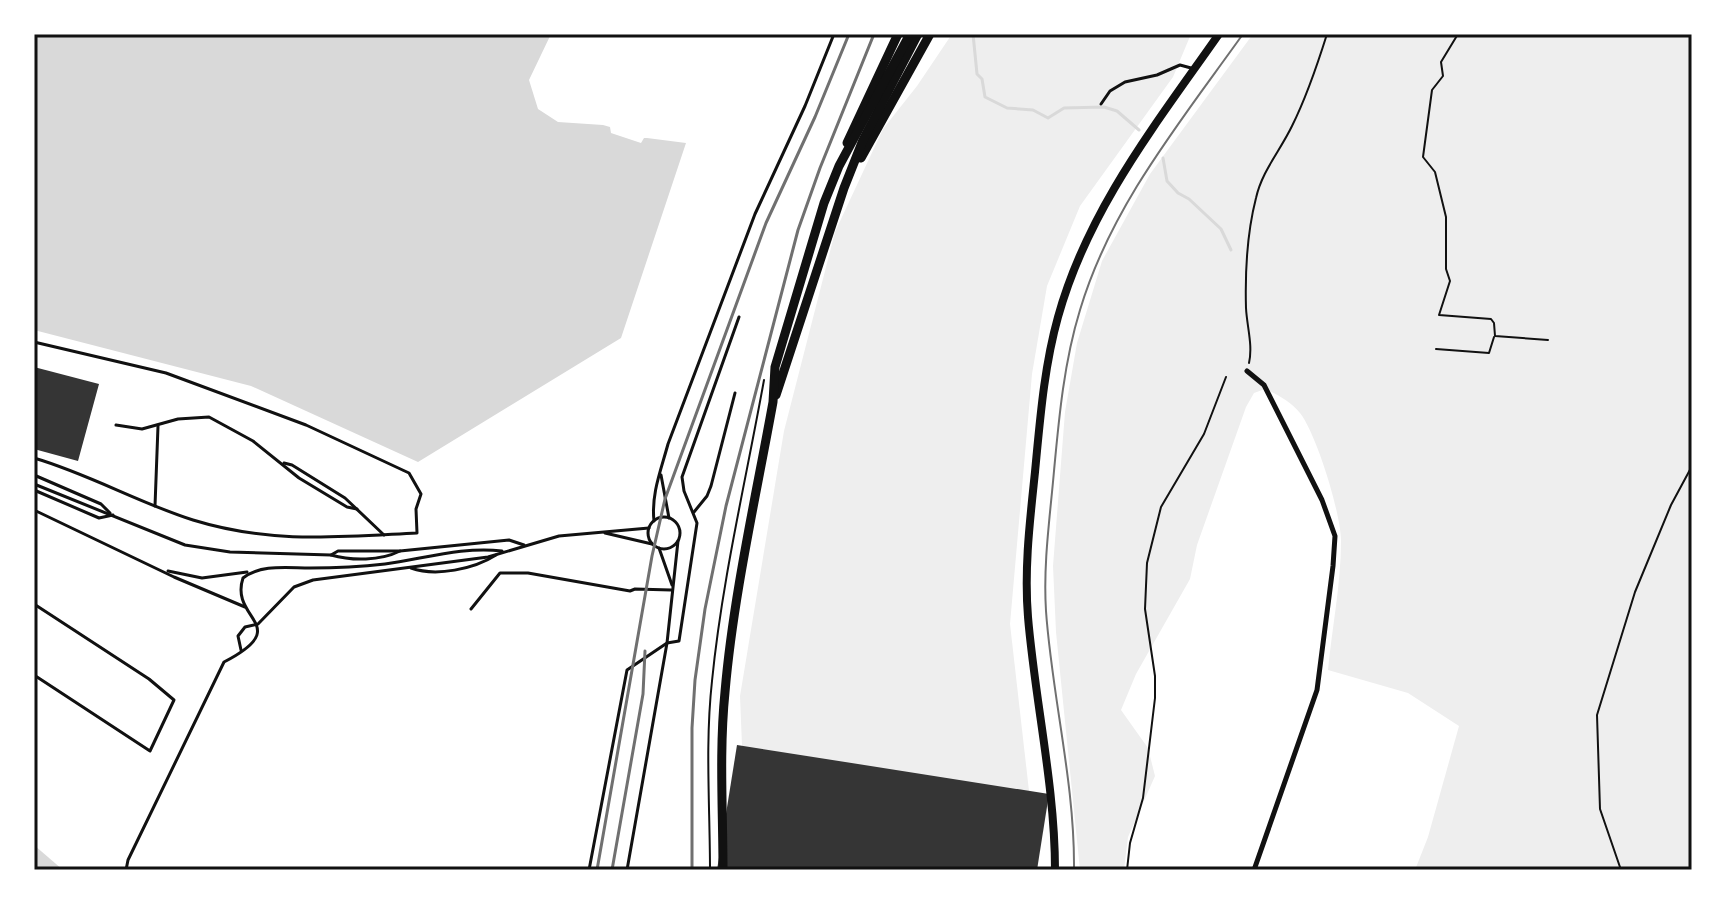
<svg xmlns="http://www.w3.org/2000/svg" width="1726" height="904" font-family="'PT Sans Narrow',sans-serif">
<rect width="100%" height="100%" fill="#fff"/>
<g fill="#eee">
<polygon points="952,34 1191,34 1173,77 1080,206 1047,286 1032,374 1010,624 1038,870 747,870 740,696 784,431 835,232 883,129 917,86"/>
<path d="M 1253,34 L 1692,34 L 1692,870 L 1415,870 L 1428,837 L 1459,726 L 1408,693 L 1328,670 C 1332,628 1341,584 1341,541 C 1341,514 1317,435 1300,413 C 1291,402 1278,395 1265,389 L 1254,393 L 1246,407 L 1197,545 L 1190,579 L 1136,674 L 1121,710 L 1148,748 L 1155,776 L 1128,837 L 1124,870 L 1080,870 L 1056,632 L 1053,566 L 1065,412 L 1077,343 L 1102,261 L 1150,174 Z"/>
</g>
<g fill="#d9d9d9">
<polygon points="34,34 551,34 529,80 538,109 558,122 603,125 610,127 611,133 641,143 644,138 647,138 686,143 621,338 418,462 251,386 34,330"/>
<polygon points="34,845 63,870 34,870"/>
</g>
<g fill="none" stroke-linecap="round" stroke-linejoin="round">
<g stroke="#d9d9d9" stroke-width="3">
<polyline points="973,34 977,74 982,79 985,97 1007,108 1033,110 1048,118 1064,108 1104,107 1117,111 1139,130"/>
<polyline points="1163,158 1167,181 1178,193 1189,199 1221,229 1231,250"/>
</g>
</g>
<g fill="#353535">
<polygon points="34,367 99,384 78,461 34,449"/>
<polygon points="737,745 1049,794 1037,870 717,870"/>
</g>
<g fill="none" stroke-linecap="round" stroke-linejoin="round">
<g stroke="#111" stroke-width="2">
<polyline points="1458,34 1441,62 1443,76 1432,90 1423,157 1435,172 1446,217 1446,269 1450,281 1439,315 1491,319 1494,323 1495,336 1548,340"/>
<polyline points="1436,349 1489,353 1494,337"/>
<path d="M 1249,363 C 1253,345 1247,327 1246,308 C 1245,272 1247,233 1256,198 C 1262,171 1280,151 1292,126 C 1307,96 1317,66 1327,34"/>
<path d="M 710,870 C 710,807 705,744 712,681 C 722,580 746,480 764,380"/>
<polyline points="1127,870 1130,843 1143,798 1155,698 1155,676 1145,609 1147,563 1161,507 1204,434 1226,377"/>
<polyline points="1621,870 1600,809 1597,715 1635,592 1671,505 1692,466"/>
</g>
<g stroke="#111" stroke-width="3">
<polyline points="1101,104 1110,91 1125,82 1157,75 1180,65 1191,68"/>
<path d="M 34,342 L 166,373 L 306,425 L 409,473 L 421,494 L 416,509 L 417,533 C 337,537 271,544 193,520 C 139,503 89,474 34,458"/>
<polyline points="116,425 142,429 178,419 209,417 253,441 299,478 347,507 357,509"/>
<polyline points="284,463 292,465 345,498 384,535"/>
<polyline points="34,475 101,504 110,513"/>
<polyline points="661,475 669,518"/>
<path d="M 34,484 L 185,545 L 230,552 L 331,555 C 352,561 380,561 400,551"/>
<polyline points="34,490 99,518 113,515"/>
<polyline points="155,506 158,426"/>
<polyline points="34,510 174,577 245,607"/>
<polyline points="694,512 707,496 711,486 735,393"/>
<circle cx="664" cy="533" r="16"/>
<path d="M 654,521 C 651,494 661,470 668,444 L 755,214 L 805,106 L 834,34"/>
<polyline points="605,533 652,544"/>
<polyline points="659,548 672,585"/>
<polyline points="331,555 338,551 400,551 509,540 524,545"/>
<path d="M 411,568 C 436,577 474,569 496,555"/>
<polyline points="168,571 202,578 247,572"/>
<polyline points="34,604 149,679 174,700 150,751 34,675"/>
<polyline points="471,609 500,573 528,573 630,591 635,589 671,590"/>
<polyline points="241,650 238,636 245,627 258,624 294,587 313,580 488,557 559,536 649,528"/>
<path d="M 126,870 L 128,860 L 224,662 C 295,625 229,620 243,578 C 261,564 287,568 310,568 C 335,568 359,567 385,564 C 423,559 463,546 502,551"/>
<polyline points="589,870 627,670 667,643 679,641 697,523 684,491 682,477 739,317"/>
<polyline points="627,870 667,643 678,541"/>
</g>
<polyline stroke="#111" stroke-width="5" points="1247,371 1264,385 1322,500 1335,536 1333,566 1317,690 1254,870"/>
<path stroke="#111" stroke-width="8" d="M 1055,870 C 1055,786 1035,701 1028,617 C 1024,568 1030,520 1035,472 C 1040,420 1044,367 1058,317 C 1088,209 1156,124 1219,34"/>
<g stroke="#111" stroke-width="9">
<polyline points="847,143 898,34"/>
<polyline points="861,158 930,34"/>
<polyline points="776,395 844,188 863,140 918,34"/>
<path d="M 723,870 C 723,811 719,752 725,692 C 733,598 756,496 773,402 L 775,367 L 824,203 L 839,166 L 910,34"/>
</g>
<path stroke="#707070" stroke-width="2" d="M 1074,870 C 1075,783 1052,697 1046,611 C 1043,564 1050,517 1054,471 C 1059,417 1064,362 1080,310 C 1111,206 1181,121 1243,34"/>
<g stroke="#707070" stroke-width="3">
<polyline points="597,870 652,556 665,499 766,223 815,117 849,34"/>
<polyline points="612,870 643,694 645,651"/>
<polyline points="692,870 692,728 695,680 705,609 726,506 798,230 820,168 874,34"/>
</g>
</g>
<rect width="1726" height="904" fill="none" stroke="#ffffff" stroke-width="72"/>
<rect x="36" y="36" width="1654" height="832" fill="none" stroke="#111" stroke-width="3"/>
</svg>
